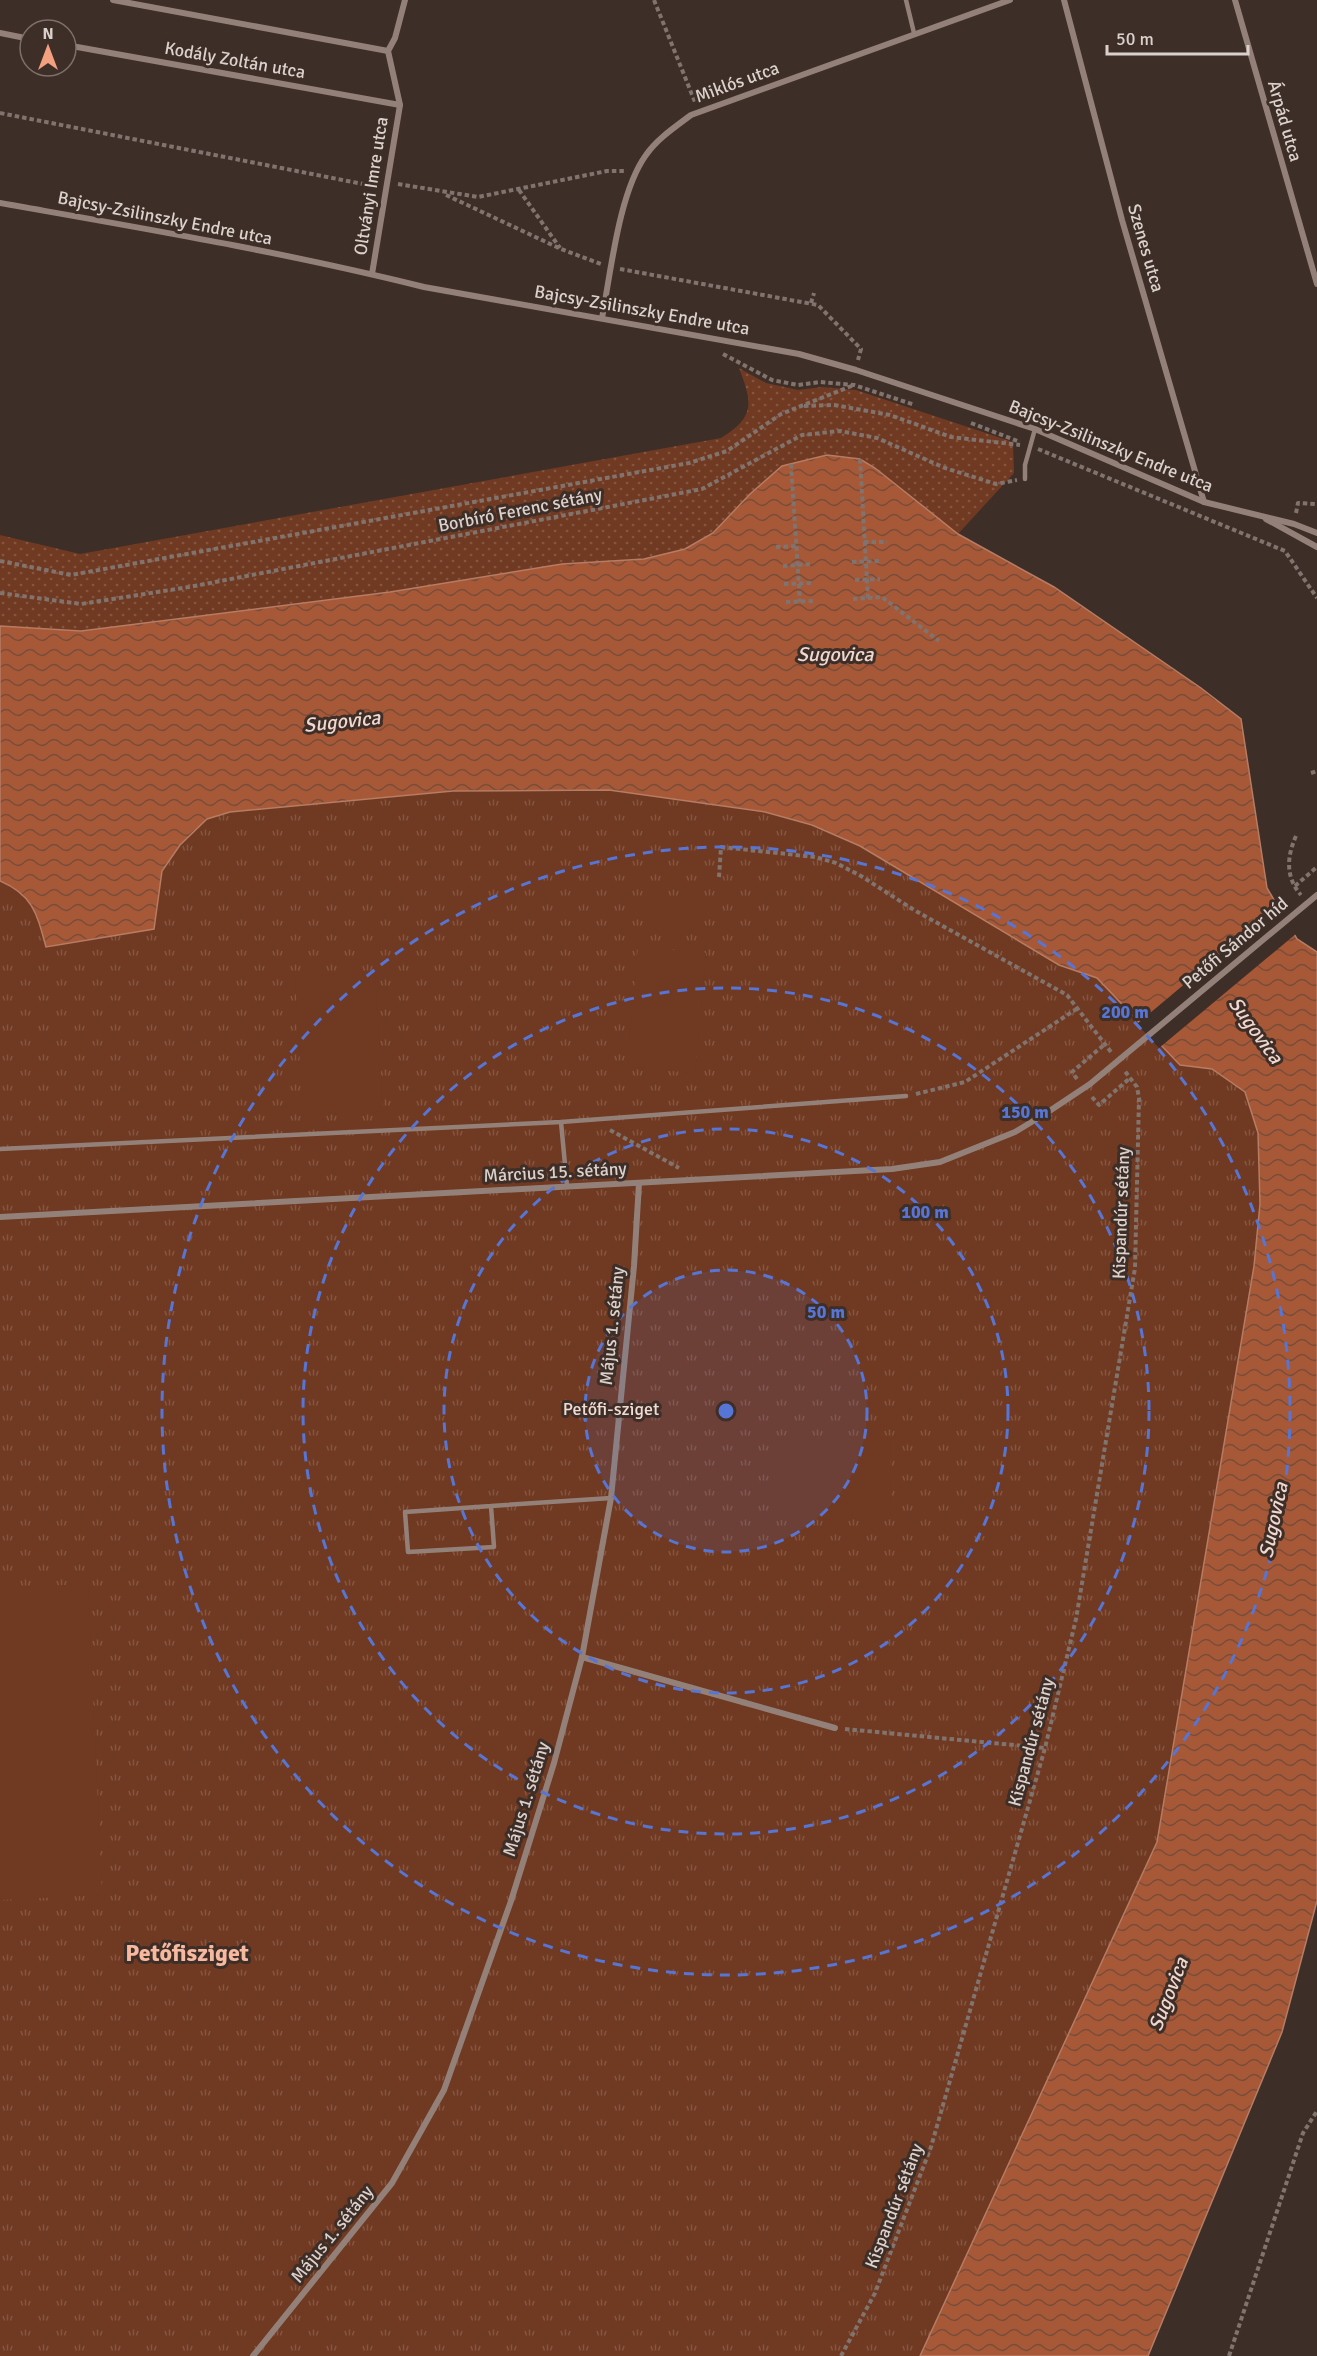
<svg xmlns="http://www.w3.org/2000/svg" width="1317" height="2356" font-family="Signika,sans-serif">
<defs>
<pattern id="grass-dots" width="8" height="8" patternUnits="userSpaceOnUse" patternTransform="scale(1.5)"><rect width="8" height="8" fill="#703921"/><path d="M2 2h.1M6 6h.1" fill="none" stroke="#845540" stroke-width="1.8" stroke-linecap="round"/></pattern>
<pattern id="park-tufts" width="24" height="20" patternUnits="userSpaceOnUse" patternTransform="scale(1.5)"><rect width="24" height="20" fill="#703921"/><path d="M3 7l-1-3M5 7V3M7 7l1-3M15 17l-1-3M17 17v-4M19 17l1-3" fill="none" stroke="#845540"/></pattern>
<pattern id="water-waves" width="16" height="10" patternUnits="userSpaceOnUse" patternTransform="scale(1.5)"><rect width="16" height="10" fill="#a65837"/><path d="M0 5q4-4 8 0t8 0" fill="none" stroke="#794d3a"/></pattern>
</defs>
<rect width="100%" height="100%" fill="#3e2e28"/>
<path fill="url(#grass-dots)" d="M 739,368 L 766,383 L 798,390 L 822,387 L 856,390 L 1013,442 L 1014,473 L 958,534 L 875,468 L 826,455 L 782,466 L 750,494 L 713,533 L 685,549 L 644,559 L 562,564 L 390,592 L 81,631 L 0,626 L 0,535 L 80,554 L 721,438 C 756,417 752,402 739,368 Z"/>
<path fill="url(#park-tufts)" d="M 609,790 L 765,812 L 812,825 L 860,846 L 1059,965 L 1097,978 L 1180,1065 L 1212,1069 L 1245,1092 L 1258,1133 L 1260,1204 L 1254,1266 L 1157,1842 L 920,2356 L 0,2356 L 0,881 C 33,895 37,914 46,946 L 153,929 L 162,871 L 180,845 L 207,819 L 230,812 L 453,791 Z"/>
<g fill="#703921">
<rect x="648" y="899" width="53" height="28"/>
<polygon points="638,947 706,953 695,1073 627,1067"/>
<polygon points="375,972 383,1111 303,1115 295,976"/>
<polygon points="890,1438 891,1518 773,1520 772,1440"/>
<polygon points="88,1584 102,1895 0,1900 0,1588"/>
</g>
<path fill="url(#water-waves)" stroke="#b67c64" stroke-width="1.5" d="M 827,455 L 860,459 L 875,468 L 958,534 L 1054,587 L 1201,688 L 1241,719 L 1267,888 L 1297,939 L 1317,952 L 1317,1901 L 1282,2032 L 1148,2356 L 920,2356 L 1157,1842 L 1254,1266 L 1260,1204 L 1258,1133 L 1245,1092 L 1212,1069 L 1180,1065 L 1097,978 L 1059,965 L 860,846 L 812,825 L 765,812 L 609,790 L 453,791 L 230,812 L 207,819 L 180,845 L 162,871 L 154,929 L 46,947 C 37,914 33,895 0,881 L 0,626 L 81,631 L 390,592 L 562,564 L 644,559 L 685,549 L 713,533 L 750,494 L 782,466 Z"/>
<polygon fill="#3e2e28" points="1280,904 1297,933 1159,1048 1137,1024"/>
<g fill="none" stroke-linecap="round" stroke-linejoin="round">
<g stroke="#81736e" stroke-width="4" stroke-dasharray="4.5 3" stroke-linecap="butt">
<polyline points="654,0 695,102"/>
<polyline points="0,113 363,184 376,180"/>
<polyline points="398,184 478,197 607,171 624,171"/>
<polyline points="519,190 560,248"/>
<polyline points="446,195 561,249 601,264"/>
<polyline points="620,269 818,305 861,349 858,360"/>
<polyline points="811,303 814,293"/>
<polyline points="723,354 772,380 798,385 820,382 854,385 915,405"/>
<polyline points="804,406 834,405 890,415 951,437 1020,445"/>
<polyline points="971,423 1020,442"/>
<polyline points="1038,449 1285,551 1317,598"/>
<polyline points="860,459 868,598"/>
<polyline points="791,464 800,602"/>
<polyline points="1296,513 1298,503 1317,504"/>
<polyline points="864,542 887,542"/>
<polyline points="776,547 796,546"/>
<polyline points="0,561 71,575 689,463 727,451 781,414 854,385"/>
<polyline points="852,562 880,561"/>
<polyline points="783,566 811,564"/>
<polyline points="855,580 880,579"/>
<polyline points="784,584 812,583"/>
<polyline points="0,593 81,604 189,587 702,489 802,435 840,431 877,438 945,468 996,484 1017,480"/>
<polyline points="853,599 882,597 939,641"/>
<polyline points="786,602 813,601"/>
<polyline points="1311,773 1317,771"/>
<path d="M 1296,836 C 1287,856 1285,877 1301,895"/>
<polyline points="719,877 721,847 815,857 836,863 861,876 914,910 1067,995 1111,1052"/>
<polyline points="1295,886 1317,867"/>
<polyline points="1077,1079 1072,1072 1105,1044"/>
<polyline points="916,1094 965,1082 1078,1008"/>
<polyline points="1092,1097 1099,1105 1130,1078"/>
<polyline points="610,1130 679,1168"/>
<polyline points="845,1729 1045,1748"/>
<polyline points="841,2356 875,2293 931,2147 1045,1748 1076,1619 1135,1268 1139,1098 1137,1087 1124,1070"/>
<polyline points="1229,2356 1303,2133 1317,2111"/>
</g>
<g stroke="#938179" stroke-width="4.5">
<polyline points="906,0 914,33"/>
<polyline points="1025,479 1025,465 1035,429"/>
<polyline points="561,1122 567,1186"/>
<polyline points="0,1149 561,1122 906,1096"/>
<polyline points="491,1506 405,1512 408,1552 494,1547 491,1506 611,1498"/>
</g>
<g stroke="#938179" stroke-width="6">
<polyline points="113,0 388,51"/>
<polyline points="1064,0 1122,220 1204,502"/>
<polyline points="1235,0 1317,284"/>
<polyline points="0,33 30,39"/>
<polyline points="66,45 400,105"/>
<path d="M 0,203 C 141,228 284,252 424,287 L 799,354 L 856,370 L 1035,429 L 1204,502 L 1294,524 L 1317,533"/>
<polyline points="372,274 400,105 388,51 395,38 405,0"/>
<path d="M 602,318 C 611,271 619,192 646,155 C 657,139 675,127 691,115 L 1010,0"/>
<polyline points="1266,519 1317,547"/>
<polyline points="0,1217 892,1169 940,1162 1015,1132 1048,1112 1090,1084 1317,895"/>
<polyline points="582,1657 835,1728"/>
<polyline points="253,2356 392,2183 444,2090 511,1901 554,1763 582,1657 611,1498 634,1266 639,1183"/>
</g>
</g>
<circle cx="726" cy="1411" r="141" fill="#5675d4" fill-opacity=".12"/>
<g fill="none" stroke="#5675d4" stroke-width="3" stroke-dasharray="10 8">
<circle cx="726" cy="1411" r="141"/>
<circle cx="726" cy="1411" r="282"/>
<circle cx="726" cy="1411" r="423"/>
<circle cx="726" cy="1411" r="564"/>
</g>
<g text-anchor="middle" stroke-width="6" stroke-linejoin="round" paint-order="stroke">
<g font-size="18" fill="#dbd1cc" stroke="#3e2e28">
<text transform="translate(235 60) rotate(10)" y="6">Kodály Zoltán utca</text>
<text transform="translate(737 82) rotate(-20)" y="6">Miklós utca</text>
<text transform="translate(1285 121) rotate(74)" y="6">Árpád utca</text>
<text transform="translate(371 186) rotate(-81)" y="6">Oltványi Imre utca</text>
<text transform="translate(165 218) rotate(11)" y="6">Bajcsy-Zsilinszky Endre utca</text>
<text transform="translate(1146 248) rotate(74)" y="6">Szenes utca</text>
<text transform="translate(642 310) rotate(10)" y="6">Bajcsy-Zsilinszky Endre utca</text>
<text transform="translate(1111 446) rotate(22)" y="6">Bajcsy-Zsilinszky Endre utca</text>
<text transform="translate(520 510) rotate(-11)" y="6">Borbíró Ferenc sétány</text>
<text transform="translate(1235 943) rotate(-40)" y="6">Petőfi Sándor híd</text>
<text transform="translate(555 1172) rotate(-3)" y="6">Március 15. sétány</text>
<text transform="translate(1121 1213) rotate(-88)" y="6">Kispandúr sétány</text>
<text transform="translate(612 1326) rotate(-84)" y="6">Május 1. sétány</text>
<text transform="translate(1031 1742) rotate(-75)" y="6">Kispandúr sétány</text>
<text transform="translate(526 1799) rotate(-73)" y="6">Május 1. sétány</text>
<text transform="translate(894 2206) rotate(-69)" y="6">Kispandúr sétány</text>
<text transform="translate(332 2234) rotate(-51)" y="6">Május 1. sétány</text>
</g>
<g font-size="18" fill="#f2dbd2" stroke="#3e2e28">
<text x="611" y="1415">Petőfi-sziget</text>
</g>
<g font-size="20" font-style="italic" fill="#efd8cf" stroke="#3e2e28">
<text x="835" y="661">Sugovica</text>
<text transform="translate(342 721) rotate(-6)" y="7">Sugovica</text>
<text transform="translate(1256 1030) rotate(54)" y="7">Sugovica</text>
<text transform="translate(1273 1520) rotate(-78)" y="7">Sugovica</text>
<text transform="translate(1168 1994) rotate(-69)" y="7">Sugovica</text>
</g>
<g font-size="24" font-weight="bold" fill="#f6b89f" stroke="#3e2e28">
<text x="187" y="1961">Petőfisziget</text>
</g>
</g>
<circle cx="726" cy="1411" r="9" fill="#5675d4" stroke="#3e2e28" stroke-width="3"/>
<g font-size="18" text-anchor="middle" font-weight="bold" fill="#5675d4" stroke="#3e2e28" stroke-width="6" stroke-linejoin="round" paint-order="stroke">
<text x="1125" y="1018">200 m</text>
<text x="1025" y="1118">150 m</text>
<text x="925" y="1218">100 m</text>
<text x="826" y="1318">50 m</text>
</g>
<g transform="translate(48 48)"><circle r="28" fill="#3e2e28" stroke="#7d6f6a" stroke-width="1.5"/>
<path d="M0-4.5L10 22L0 15L-10 22Z" fill="#f2a07f"/>
<text y="-9" font-size="16" font-weight="bold" text-anchor="middle" fill="#dbd1cc">N</text>
</g>
<path d="M1107 45v9h141v-9" fill="none" stroke="#dbd1cc" stroke-width="3"/>
<text x="1116" y="45" font-size="18" fill="#dbd1cc" stroke="#3e2e28" stroke-width="4.5" paint-order="stroke">50 m</text>
</svg>
